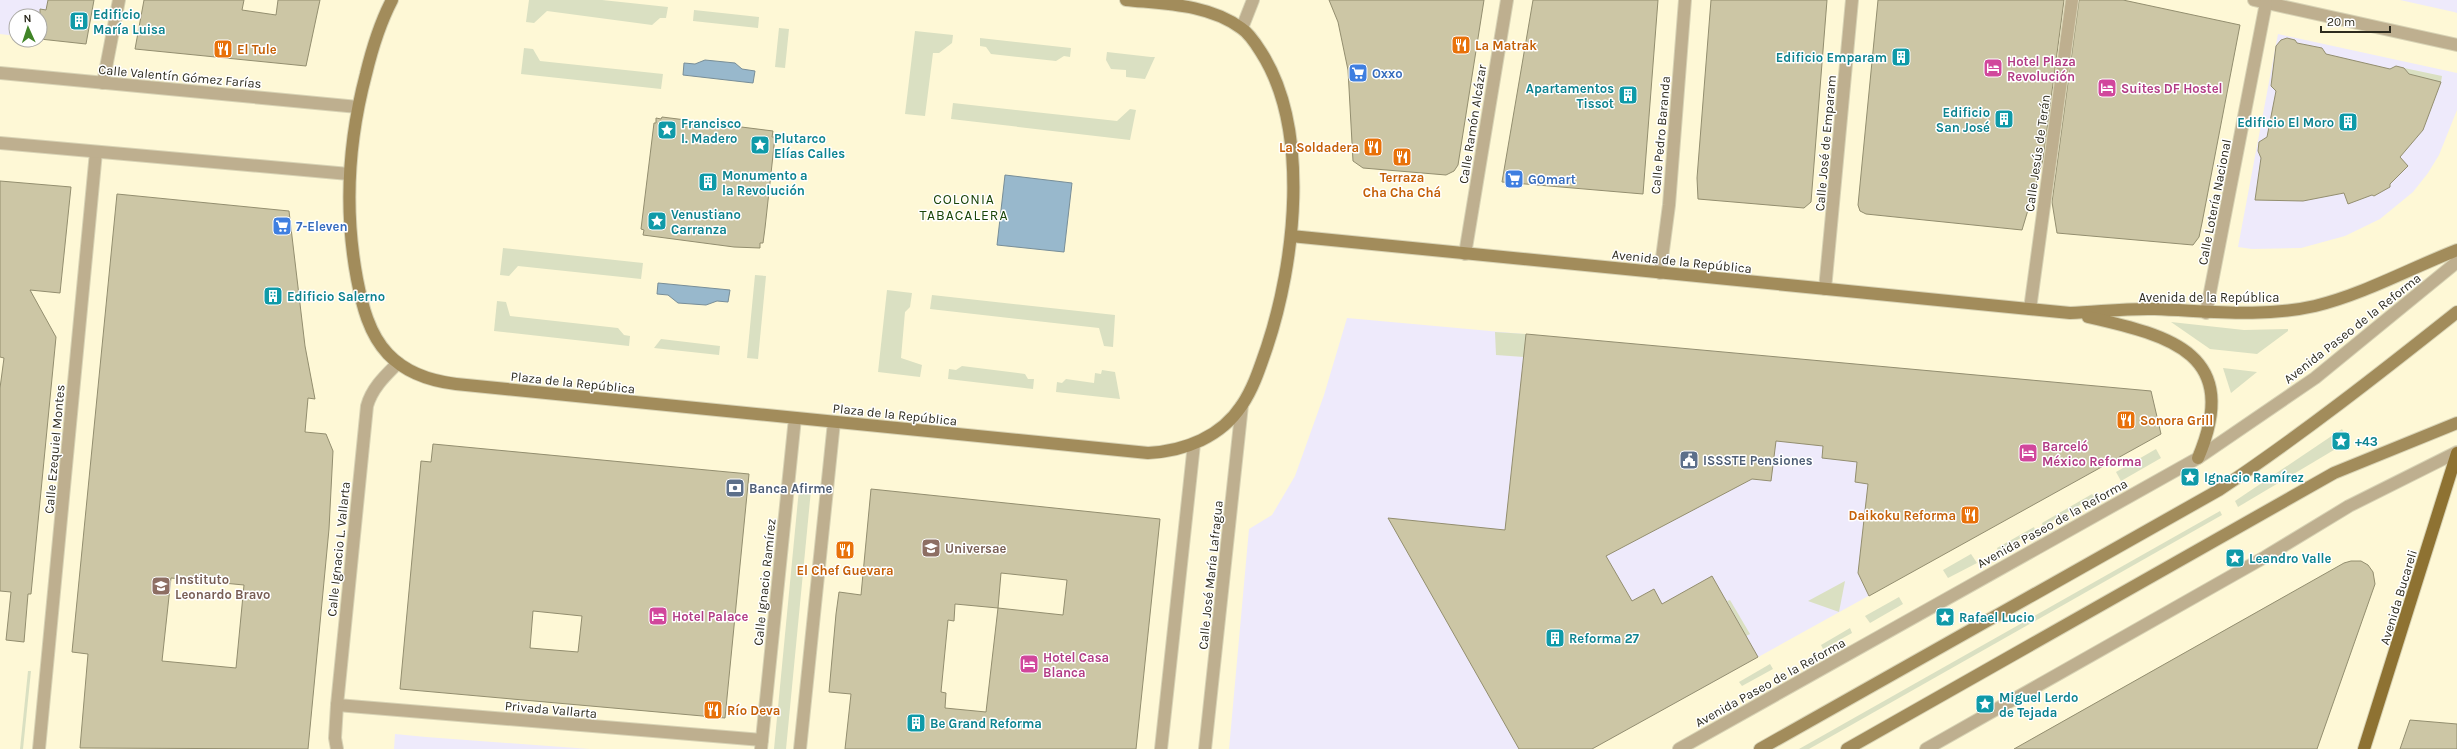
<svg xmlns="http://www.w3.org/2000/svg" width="2457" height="749" font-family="Karla,sans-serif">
<rect width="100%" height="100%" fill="#fef8d6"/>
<g fill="#eeeafb">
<polygon points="0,0 94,0 86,44 40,16 16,16 16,36 0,34"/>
<polygon points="2400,0 2457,0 2457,13 2454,12"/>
<polygon points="2278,34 2457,73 2457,110 2439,155 2428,173 2413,192 2380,219 2345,236 2301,248 2252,249 2238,247"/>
<polygon points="1347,318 2151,391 2161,434 1592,749 1229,749 1249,529 1272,515 1295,476 1324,395"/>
<polygon points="395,734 426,737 590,749 394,749"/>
</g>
<g fill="#dae0c2">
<polygon points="529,0 602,0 668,7 666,18 660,18 652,25 547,11 534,23 526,22"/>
<polygon points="694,10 759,17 758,28 693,21"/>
<polygon points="779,28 789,29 785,68 775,67"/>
<polygon points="915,31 953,35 952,43 939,53 933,53 925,116 905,114"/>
<polygon points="980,38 1071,48 1070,57 1064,56 1056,61 991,54 986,47 980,46"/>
<polygon points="524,48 533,49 540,61 663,74 661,89 521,74"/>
<polygon points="1107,52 1151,57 1155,57 1145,79 1126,77 1126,70 1111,69 1106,60"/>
<polygon points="2404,68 2442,76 2441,82 2409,74"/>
<polygon points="953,103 1117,121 1130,109 1136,110 1130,140 951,119"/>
<polygon points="503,248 643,263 641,279 518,266 509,276 500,275"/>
<polygon points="755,275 766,276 758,359 747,358"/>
<polygon points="887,290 912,293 910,307 905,312 901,358 922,365 920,377 878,372"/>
<polygon points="932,295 1115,315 1113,347 1104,346 1099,328 930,309"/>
<polygon points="497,301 506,302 510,316 618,328 624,335 630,336 629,346 494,331"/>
<polygon points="2171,322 2244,330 2288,329 2288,331 2257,354 2210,349"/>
<polygon points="1495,332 1526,334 1524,357 1496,355"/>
<polygon points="661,339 720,346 719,355 654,348"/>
<polygon points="962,366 1025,374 1028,379 1034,379 1033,389 948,379 949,369 956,370"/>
<polygon points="2223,368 2257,372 2231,393"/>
<polygon points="1102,370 1115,372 1120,399 1056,392 1057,382 1062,383 1066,379 1094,383 1095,373 1101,374"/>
<polygon points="2342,429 2349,441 2238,507 2235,501"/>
<polygon points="2156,449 2161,458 2121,481 2116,472"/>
<polygon points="799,489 811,490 786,749 774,749"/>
<polygon points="2092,494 2094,497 2043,526 2042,523"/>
<polygon points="2220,511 2222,515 1809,749 1799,749"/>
<polygon points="2034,527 2035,530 1998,551 1997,548"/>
<polygon points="1971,554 1977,563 1948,578 1943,570"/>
<polygon points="1845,581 1839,612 1808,601"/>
<polygon points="1899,597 1903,604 1870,623 1865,616"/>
<polygon points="1730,600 1750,634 1746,636 1727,601"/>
<polygon points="1850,628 1852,633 1823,649 1821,645"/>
<polygon points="1770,664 1773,669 1742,686 1739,682"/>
<polygon points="28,671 31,671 23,749 20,749"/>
</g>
<g fill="#98b8cc" stroke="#788e98">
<polygon points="705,60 735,63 742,69 755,71 753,83 683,75 684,63 695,64"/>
<polygon points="1005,175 1072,183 1064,252 997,245"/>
<polygon points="658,283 730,290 728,302 717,301 706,305 678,303 668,295 657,294"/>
</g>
<g fill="#ccc6a5" stroke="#938e6f" fill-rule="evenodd">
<polygon points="48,0 94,0 86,44 40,39 40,9 46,10"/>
<polygon points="144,0 244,0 242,10 276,15 278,0 320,0 306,66 135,49"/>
<polygon points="1329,0 1484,0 1458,165 1454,171 1446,175 1363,168 1353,161 1348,70 1338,22"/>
<polygon points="1533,0 1658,0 1643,194 1502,182"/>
<polygon points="1711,0 1827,0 1811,202 1804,208 1698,199 1697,178"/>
<polygon points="1878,0 2064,0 2043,160 2022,230 1866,214 1860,211 1858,205"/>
<polygon points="2079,0 2123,0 2240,25 2202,223 2199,237 2193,245 2057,233 2052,202"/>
<polygon points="2287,38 2295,40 2297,43 2322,48 2326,54 2390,69 2396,66 2404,68 2409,74 2441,82 2423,130 2400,157 2408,166 2390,184 2390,187 2374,196 2372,195 2348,204 2344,193 2303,201 2255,200 2261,158 2258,151 2259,142 2267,137 2276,91 2271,86 2276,46 2281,40"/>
<polygon points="662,117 773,131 772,137 775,137 765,228 763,243 760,243 760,248 734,247 643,235 644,230 641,229 654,123 656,123 656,118 661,119"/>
<polygon points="0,181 71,187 60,293 30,290 56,337 31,594 28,594 24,642 6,640 11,592 0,591 0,388 4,358 0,357"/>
<path d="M 117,194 L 289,211 L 305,346 L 315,399 L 308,398 L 305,432 L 326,434 L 333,451 L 329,529 L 308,749 L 80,748 L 88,654 L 72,652 ZM 171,578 L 244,585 L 236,668 L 162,661 Z"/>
<polygon points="1526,334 2151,391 2161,434 1869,596 1858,573 1868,484 1855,482 1857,462 1822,458 1823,446 1776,441 1771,481 1752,479 1606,556 1632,601 1654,589 1662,604 1712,576 1758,657 1592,749 1519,749 1388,518 1505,530"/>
<path d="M 433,444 L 749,474 L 725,718 L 400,689 L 421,461 L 431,462 ZM 533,611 L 582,616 L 578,652 L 530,648 Z"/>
<path d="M 871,489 L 1160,519 L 1136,749 L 845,749 L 851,694 L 829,692 L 836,614 L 839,592 L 861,595 ZM 1001,573 L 1067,580 L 1063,615 L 998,608 ZM 955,604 L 998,608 L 986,712 L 945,708 L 946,693 L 941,692 L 948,620 L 954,621 Z"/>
<polygon points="2351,561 2361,561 2368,565 2373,572 2375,584 2317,749 2014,749 2344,563"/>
<polygon points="2410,720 2457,724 2457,749 2400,749"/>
</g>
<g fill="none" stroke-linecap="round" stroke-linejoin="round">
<g stroke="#d8d3b5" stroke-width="14">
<g id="minor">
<polyline points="2254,0 2457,45"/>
<polyline points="1242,28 1253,0"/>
<polyline points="103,83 119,0"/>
<polyline points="1465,254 1507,0"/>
<polyline points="1660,273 1669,205 1685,0"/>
<polyline points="1825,289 1852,0"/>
<polyline points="2030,309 2072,0"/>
<polyline points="2206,313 2266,3"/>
<polyline points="337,705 762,740"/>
<polyline points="39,749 96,152"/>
<path d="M 337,749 L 335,738 L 337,705 L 367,406 C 372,388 385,376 398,363"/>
<polyline points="1161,749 1194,444"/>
<polyline points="1205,749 1242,405"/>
</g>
</g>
<g stroke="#d8d3b5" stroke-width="14">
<g id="tertiary">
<polyline points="0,73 358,107"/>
<polyline points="0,143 349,174"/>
<polyline points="761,749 795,418"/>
<polyline points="800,749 834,422"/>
<polyline points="1679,749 2198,458 2315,378 2457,262"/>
<polyline points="1926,749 2265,557 2349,506 2457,452"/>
</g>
</g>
<g stroke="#d8d3b5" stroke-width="14">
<g id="secondary">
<path d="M 392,0 C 380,23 372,49 366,74 C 348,142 344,210 357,279 C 362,305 369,334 388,354 C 406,373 431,381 456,384 L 1148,453 C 1185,451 1221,437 1242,405 C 1254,387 1260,367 1267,347 C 1295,263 1311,130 1261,52 C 1256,44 1249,33 1241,28 C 1208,4 1165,4 1126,0"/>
<path d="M 1291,236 L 2070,313 C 2098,312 2127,308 2155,309 C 2209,311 2262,318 2315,306 C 2364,294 2411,268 2457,250"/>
<path d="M 2088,317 C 2172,336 2242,354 2198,458"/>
<path d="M 1760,749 L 2219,490 C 2301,435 2379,374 2457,312"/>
<polyline points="1847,749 2334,473 2457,423"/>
</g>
</g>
<g stroke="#d8d3b5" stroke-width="14">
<polyline id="primary" points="2364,749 2457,453"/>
</g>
<use href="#minor" stroke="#beaf8f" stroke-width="12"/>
<use href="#tertiary" stroke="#beaf8f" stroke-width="12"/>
<use href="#secondary" stroke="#a28c5b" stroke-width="12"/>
<use href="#primary" stroke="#8e7232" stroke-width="12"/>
</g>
<defs>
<g id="building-square" transform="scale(1)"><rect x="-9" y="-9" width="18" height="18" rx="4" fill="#0f9aa8" stroke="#fff"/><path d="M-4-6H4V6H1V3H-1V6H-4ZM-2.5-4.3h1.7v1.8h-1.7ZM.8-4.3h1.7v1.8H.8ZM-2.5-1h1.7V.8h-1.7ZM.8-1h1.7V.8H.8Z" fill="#fff"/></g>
<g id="restaurant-square" transform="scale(1)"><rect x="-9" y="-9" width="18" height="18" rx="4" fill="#e8710a" stroke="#fff"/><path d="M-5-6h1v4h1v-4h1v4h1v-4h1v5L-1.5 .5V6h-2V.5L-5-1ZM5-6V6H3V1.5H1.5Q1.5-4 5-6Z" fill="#fff"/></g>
<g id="hotel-square" transform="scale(1)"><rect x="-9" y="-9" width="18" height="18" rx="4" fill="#d1479c" stroke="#fff"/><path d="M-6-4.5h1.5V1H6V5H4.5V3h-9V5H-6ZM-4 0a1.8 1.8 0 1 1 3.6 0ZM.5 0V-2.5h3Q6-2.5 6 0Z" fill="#fff"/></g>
<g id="supermarket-square" transform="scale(1)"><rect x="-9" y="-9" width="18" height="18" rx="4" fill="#3f7fe0" stroke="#fff"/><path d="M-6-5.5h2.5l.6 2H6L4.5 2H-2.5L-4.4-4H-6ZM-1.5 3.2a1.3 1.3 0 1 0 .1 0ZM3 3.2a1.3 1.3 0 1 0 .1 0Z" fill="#fff"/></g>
<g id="sight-square" transform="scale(1)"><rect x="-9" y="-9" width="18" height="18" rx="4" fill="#0f9aa8" stroke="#fff"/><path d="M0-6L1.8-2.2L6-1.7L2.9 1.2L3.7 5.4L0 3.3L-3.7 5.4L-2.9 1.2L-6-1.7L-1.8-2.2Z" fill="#fff"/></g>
<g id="civic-square" transform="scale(1)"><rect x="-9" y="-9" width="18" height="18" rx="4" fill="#5c6f8a" stroke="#fff"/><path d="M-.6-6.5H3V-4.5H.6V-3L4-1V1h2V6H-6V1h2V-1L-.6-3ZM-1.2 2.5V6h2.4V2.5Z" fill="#fff"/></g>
<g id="bank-square" transform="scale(1)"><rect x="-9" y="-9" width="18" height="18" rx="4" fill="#5c6f8a" stroke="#fff"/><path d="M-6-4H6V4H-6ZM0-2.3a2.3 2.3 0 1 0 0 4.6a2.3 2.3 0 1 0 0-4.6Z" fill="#fff"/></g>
<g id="university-square" transform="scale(1)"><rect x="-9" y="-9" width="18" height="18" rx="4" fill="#8d6e63" stroke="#fff"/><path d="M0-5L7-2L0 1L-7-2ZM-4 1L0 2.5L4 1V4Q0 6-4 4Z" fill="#fff"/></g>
</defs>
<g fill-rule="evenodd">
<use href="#building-square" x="79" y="21"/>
<use href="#restaurant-square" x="1461" y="45"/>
<use href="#restaurant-square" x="223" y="49"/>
<use href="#building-square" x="1901" y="57"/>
<use href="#hotel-square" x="1993" y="68"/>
<use href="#supermarket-square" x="1358" y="73"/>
<use href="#hotel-square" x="2107" y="88"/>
<use href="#building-square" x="1628" y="95"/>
<use href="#building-square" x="2004" y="119"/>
<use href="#building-square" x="2348" y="122"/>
<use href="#sight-square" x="667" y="130"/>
<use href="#sight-square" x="760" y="145"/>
<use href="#restaurant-square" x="1373" y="147"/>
<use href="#restaurant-square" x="1402" y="157"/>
<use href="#supermarket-square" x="1514" y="179"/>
<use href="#building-square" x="708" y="182"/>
<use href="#sight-square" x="657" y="221"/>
<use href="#supermarket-square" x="282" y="226"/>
<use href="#building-square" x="273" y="296"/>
<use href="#restaurant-square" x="2126" y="420"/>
<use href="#sight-square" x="2341" y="441"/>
<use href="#hotel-square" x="2028" y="453"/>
<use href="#civic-square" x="1689" y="460"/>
<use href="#sight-square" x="2190" y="477"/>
<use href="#bank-square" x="735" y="488"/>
<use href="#restaurant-square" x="1970" y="515"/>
<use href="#university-square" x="931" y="548"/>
<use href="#restaurant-square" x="845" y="550"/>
<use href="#sight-square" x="2235" y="558"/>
<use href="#university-square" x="161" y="586"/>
<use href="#hotel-square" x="658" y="616"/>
<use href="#sight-square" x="1945" y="617"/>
<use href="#building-square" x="1555" y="638"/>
<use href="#hotel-square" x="1029" y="664"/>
<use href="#sight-square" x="1985" y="704"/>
<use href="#restaurant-square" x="713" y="710"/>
<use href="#building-square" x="916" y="723"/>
</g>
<g text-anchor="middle" stroke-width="3" stroke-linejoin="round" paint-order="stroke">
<g font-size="13" font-weight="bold" fill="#0d838f" stroke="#fff" text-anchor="start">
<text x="93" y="19">Edificio<tspan x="93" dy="15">María Luisa</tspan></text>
<text x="1887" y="62" text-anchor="end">Edificio Emparam</text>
<text x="1614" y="93" text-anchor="end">Apartamentos<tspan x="1614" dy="15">Tissot</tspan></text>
<text x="1990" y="117" text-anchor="end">Edificio<tspan x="1990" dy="15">San José</tspan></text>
<text x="2334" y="127" text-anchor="end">Edificio El Moro</text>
<text x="681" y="128">Francisco<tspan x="681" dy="15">I. Madero</tspan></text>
<text x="774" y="143">Plutarco<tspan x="774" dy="15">Elías Calles</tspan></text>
<text x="722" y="180">Monumento a<tspan x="722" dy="15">la Revolución</tspan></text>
<text x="671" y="219">Venustiano<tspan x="671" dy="15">Carranza</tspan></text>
<text x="287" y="301">Edificio Salerno</text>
<text x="2355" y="446">+43</text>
<text x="2204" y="482">Ignacio Ramírez</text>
<text x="2249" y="563">Leandro Valle</text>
<text x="1959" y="622">Rafael Lucio</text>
<text x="1569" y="643">Reforma 27</text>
<text x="1999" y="702">Miguel Lerdo<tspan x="1999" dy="15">de Tejada</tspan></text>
<text x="930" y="728">Be Grand Reforma</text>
</g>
<g font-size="13" font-weight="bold" fill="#c56008" stroke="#fff" text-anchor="start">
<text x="1475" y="50">La Matrak</text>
<text x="237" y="54">El Tule</text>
<text x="1359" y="152" text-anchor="end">La Soldadera</text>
<text x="1402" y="182" text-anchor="middle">Terraza<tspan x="1402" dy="15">Cha Cha Chá</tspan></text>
<text x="2140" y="425">Sonora Grill</text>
<text x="1956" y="520" text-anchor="end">Daikoku Reforma</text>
<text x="845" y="575" text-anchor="middle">El Chef Guevara</text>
<text x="727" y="715">Río Deva</text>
</g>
<g font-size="13" font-weight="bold" fill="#b23c85" stroke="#fff" text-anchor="start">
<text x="2007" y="66">Hotel Plaza<tspan x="2007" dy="15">Revolución</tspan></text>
<text x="2121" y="93">Suites DF Hostel</text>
<text x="2042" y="451">Barceló<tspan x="2042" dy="15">México Reforma</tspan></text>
<text x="672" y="621">Hotel Palace</text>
<text x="1043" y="662">Hotel Casa<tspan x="1043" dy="15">Blanca</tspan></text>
</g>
<g font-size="13" font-weight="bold" fill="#366cbe" stroke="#fff" text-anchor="start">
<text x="1372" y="78">Oxxo</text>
<text x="1528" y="184">GOmart</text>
<text x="296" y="231">7-Eleven</text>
</g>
<g font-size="13" fill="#2d2b1e" stroke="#fff">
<text transform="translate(180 76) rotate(5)" y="5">Calle Valentín Gómez Farías</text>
<text transform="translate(1472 124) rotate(-81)" y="5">Calle Ramón Alcázar</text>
<text transform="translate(1660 135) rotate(-85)" y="5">Calle Pedro Baranda</text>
<text transform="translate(1825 143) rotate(-85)" y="5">Calle José de Emparam</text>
<text transform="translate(2037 153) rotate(-82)" y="5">Calle Jesús de Terán</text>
<text transform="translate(2214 202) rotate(-79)" y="5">Calle Lotería Nacional</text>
<text transform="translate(1682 261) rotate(6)" y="5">Avenida de la República</text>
<text x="2209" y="302">Avenida de la República</text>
<text transform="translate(2352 328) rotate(-38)" y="5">Avenida Paseo de la Reforma</text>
<text transform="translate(573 382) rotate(6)" y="5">Plaza de la República</text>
<text transform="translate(895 414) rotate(6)" y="5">Plaza de la República</text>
<text transform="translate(54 449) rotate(-85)" y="5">Calle Ezequiel Montes</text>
<text transform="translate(2052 523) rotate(-29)" y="5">Avenida Paseo de la Reforma</text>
<text transform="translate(338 549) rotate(-84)" y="5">Calle Ignacio L. Vallarta</text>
<text transform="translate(1210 575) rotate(-84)" y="5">Calle José María Lafragua</text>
<text transform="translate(764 582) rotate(-84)" y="5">Calle Ignacio Ramírez</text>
<text transform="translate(2398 597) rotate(-73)" y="5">Avenida Bucareli</text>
<text transform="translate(1770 682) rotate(-29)" y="5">Avenida Paseo de la Reforma</text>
<text transform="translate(551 709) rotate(5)" y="5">Privada Vallarta</text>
</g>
<g font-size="13" font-weight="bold" fill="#4e5e75" stroke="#fff" text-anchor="start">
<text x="1703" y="465">ISSSTE Pensiones</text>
<text x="749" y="493">Banca Afirme</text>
</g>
<g font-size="13" font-weight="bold" fill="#785e54" stroke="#fff" text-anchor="start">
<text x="945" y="553">Universae</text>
<text x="175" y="584">Instituto<tspan x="175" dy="15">Leonardo Bravo</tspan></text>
</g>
<g font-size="14" letter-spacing="1" fill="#1a4508" stroke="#fff">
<text x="964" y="204">COLONIA<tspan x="964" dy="16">TABACALERA</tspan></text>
</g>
</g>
<g transform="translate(28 28) rotate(357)"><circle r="19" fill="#ffffff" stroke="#abaaa5"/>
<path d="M0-3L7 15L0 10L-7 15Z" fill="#408427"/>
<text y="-6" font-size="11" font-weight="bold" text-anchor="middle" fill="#2d2b1e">N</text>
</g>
<path d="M2321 26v6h69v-6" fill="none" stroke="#2d2b1e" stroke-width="2"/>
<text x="2327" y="26" font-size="12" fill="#2d2b1e" stroke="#ffffff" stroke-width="3" paint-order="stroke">20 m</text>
</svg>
